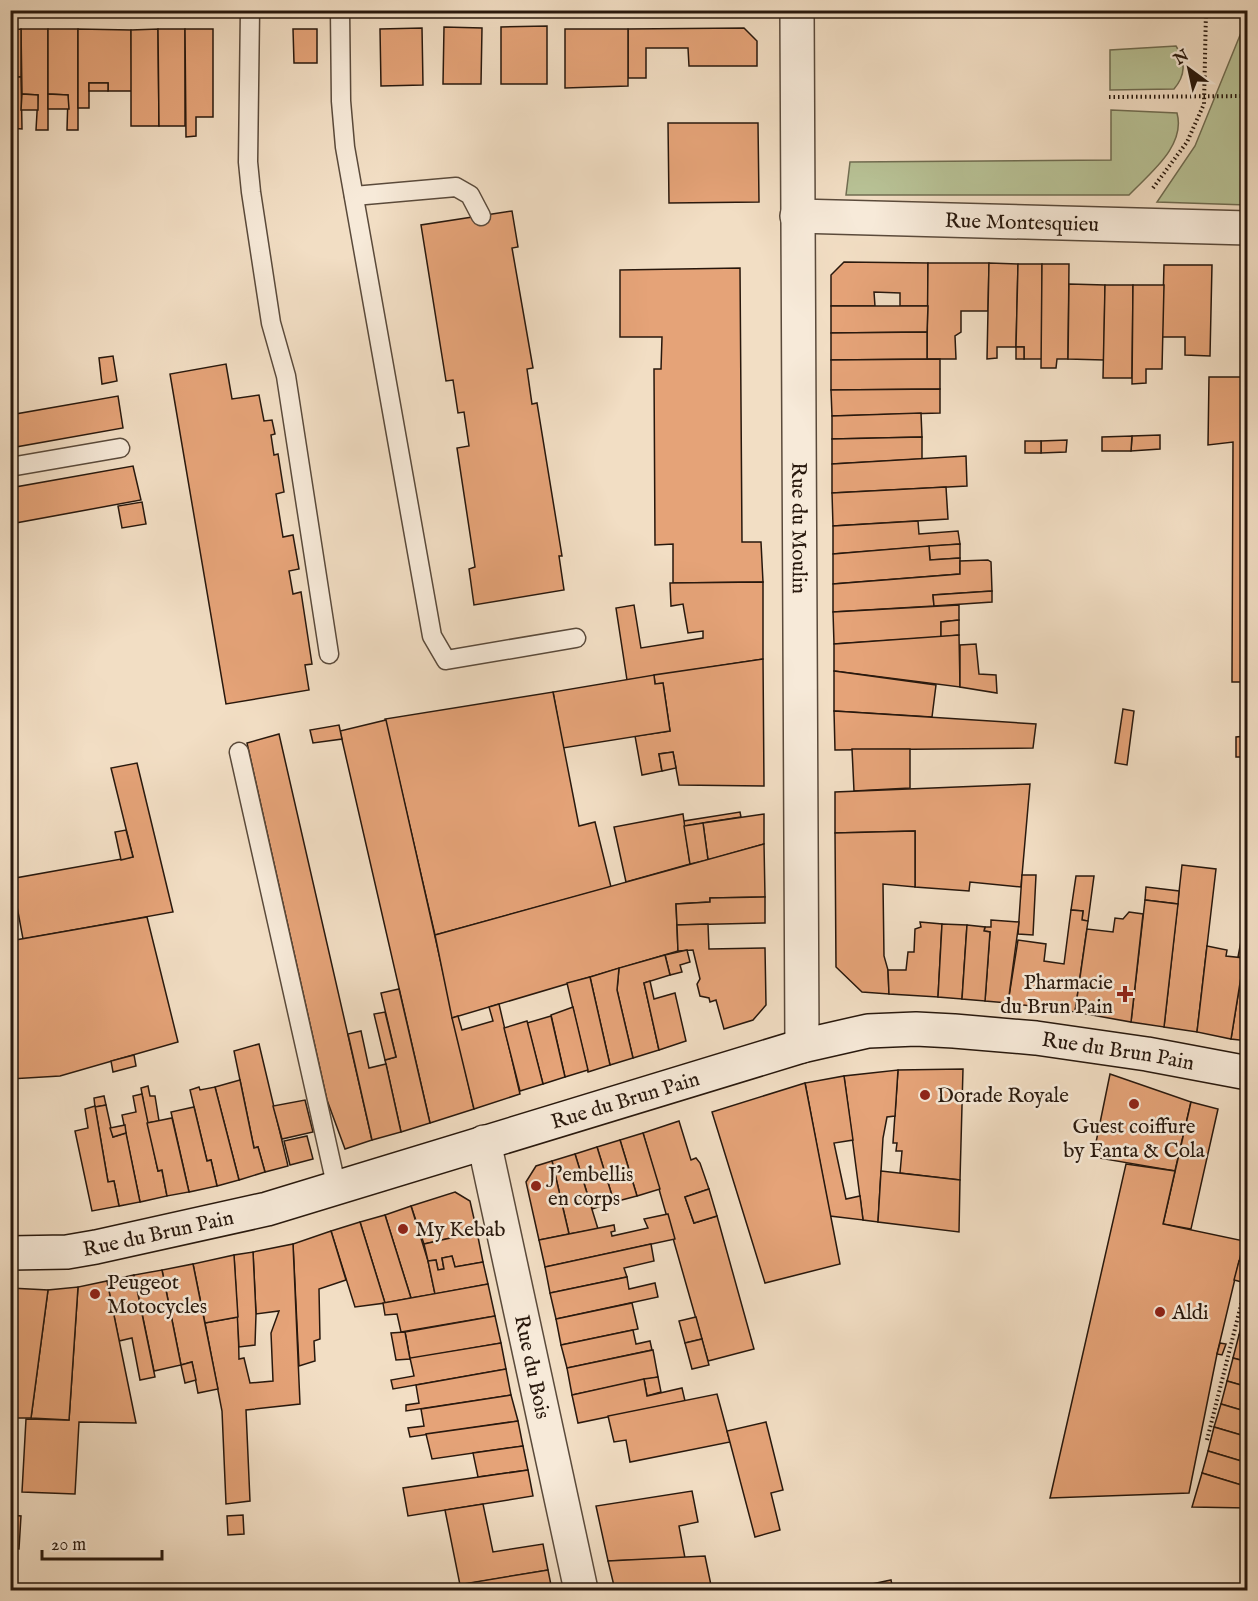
<svg xmlns="http://www.w3.org/2000/svg" width="1258" height="1601" font-family="'IM FELL English',serif">
<rect width="100%" height="100%" fill="#f2dec4"/>
<filter id="stains"><feTurbulence type="fractalNoise" baseFrequency=".00333" numOctaves="4"/><feColorMatrix values="0 0 0 0 .2 0 0 0 0 .09 0 0 0 0 .02 0 0 0 .5 -.17"/></filter>
<radialGradient id="worn" r=".72"><stop offset=".6" stop-color="#630" stop-opacity="0"/><stop offset="1" stop-color="#630" stop-opacity=".3"/></radialGradient>
<g fill="#b8c296" stroke="#706d52" stroke-width="1.5">
<polygon points="1247,18 1247,205 1157,202 1195,146"/>
<path d="M 1176,46 C 1186,61 1186,75 1174,89 L 1110,90 L 1110,50 Z"/>
<path d="M 1111,110 L 1177,113 C 1186,146 1150,173 1129,195 L 846,195 L 850,162 L 1111,160 Z"/>
</g>
<g fill="#e5a378" stroke="#28180d" stroke-width="1.5">
<polygon points="547,26 547,84 501,84 501,27"/>
<polygon points="444,27 482,28 481,84 443,84"/>
<polygon points="422,28 423,85 381,86 380,29"/>
<polygon points="744,28 757,41 757,66 689,66 688,48 646,48 646,78 628,78 628,29"/>
<polygon points="21,29 48,29 48,130 36,130 38,95 22,94"/>
<polygon points="21,29 21,77 10,77 10,30"/>
<polygon points="48,29 78,29 78,130 67,130 68,95 48,94"/>
<polygon points="78,29 131,30 132,91 108,91 108,83 89,83 89,108 78,108"/>
<polygon points="158,29 159,126 131,126 131,30"/>
<polygon points="158,29 185,29 185,126 159,126"/>
<polygon points="185,29 213,29 213,117 196,117 196,136 186,137"/>
<polygon points="293,29 317,29 317,63 294,63"/>
<polygon points="565,29 628,29 628,86 565,88"/>
<polygon points="10,77 21,77 22,129 10,128"/>
<rect x="89" y="83" width="19" height="8"/>
<polygon points="22,94 38,95 38,110 21,110"/>
<polygon points="48,94 68,95 69,109 48,109"/>
<polygon points="668,123 758,123 759,202 669,203"/>
<polygon points="512,211 518,247 512,248 533,368 527,369 532,404 537,403 562,556 559,556 564,590 474,605 469,569 475,567 457,448 469,446 464,412 458,413 453,380 446,381 421,225"/>
<polygon points="844,262 928,263 928,306 900,306 900,293 874,292 875,306 831,306 831,275"/>
<polygon points="928,263 989,263 988,311 961,311 961,332 955,336 956,359 927,359"/>
<polygon points="989,263 1018,264 1016,347 997,347 997,358 987,359"/>
<polygon points="1018,264 1042,264 1042,359 1024,359 1024,347 1016,347"/>
<polygon points="1042,264 1069,264 1068,359 1057,359 1056,368 1041,368"/>
<polygon points="1164,265 1212,265 1210,356 1185,355 1185,337 1162,337"/>
<polygon points="740,268 742,542 761,542 763,582 673,583 673,544 655,545 654,369 661,369 662,337 620,337 620,270"/>
<polygon points="1069,284 1105,285 1104,360 1068,359"/>
<polygon points="1105,285 1133,285 1132,378 1103,378"/>
<polygon points="1133,285 1164,285 1162,369 1146,369 1146,383 1132,384"/>
<polygon points="831,306 928,306 927,332 831,333"/>
<polygon points="927,332 927,359 831,360 831,333"/>
<rect x="1016" y="347" width="8" height="12"/>
<polygon points="113,356 117,381 102,384 99,358"/>
<polygon points="940,359 940,389 831,390 831,360"/>
<polygon points="226,364 232,399 259,395 264,421 272,420 275,434 271,435 274,455 278,454 284,492 276,494 283,537 293,535 299,569 289,571 293,594 301,592 312,664 305,665 309,690 226,704 170,374"/>
<polygon points="1209,377 1248,377 1248,682 1232,682 1233,442 1208,445"/>
<polygon points="940,389 940,413 832,416 831,390"/>
<polygon points="118,396 123,428 10,448 10,415"/>
<polygon points="921,413 922,437 832,439 832,416"/>
<polygon points="1160,435 1160,449 1131,451 1132,436"/>
<polygon points="1132,436 1131,451 1102,451 1102,437"/>
<polygon points="922,437 922,459 832,464 832,439"/>
<polygon points="1067,440 1066,452 1041,453 1041,441"/>
<rect x="1025" y="441" width="16" height="12"/>
<polygon points="966,456 967,486 832,493 832,464"/>
<polygon points="133,466 141,500 10,524 10,488"/>
<polygon points="946,487 948,519 833,526 832,493"/>
<polygon points="142,502 146,524 122,528 118,506"/>
<polygon points="918,521 919,534 958,531 960,544 833,554 833,526"/>
<polygon points="960,544 960,558 930,560 929,546"/>
<polygon points="929,546 930,560 960,558 960,574 833,584 833,554"/>
<polygon points="988,560 991,562 992,591 933,595 934,606 833,612 833,584 960,574 960,561"/>
<polygon points="763,582 763,659 627,680 616,608 634,605 641,648 703,638 703,631 688,633 683,604 671,606 670,583"/>
<polygon points="992,591 992,602 934,606 933,595"/>
<polygon points="959,605 959,620 941,622 941,637 834,644 833,612"/>
<polygon points="959,620 959,635 941,637 941,622"/>
<polygon points="959,635 960,687 834,671 834,644"/>
<polygon points="976,644 979,674 996,675 997,693 960,687 960,645"/>
<polygon points="763,659 764,786 679,785 673,752 659,754 662,771 642,775 635,736 670,731 663,683 655,684 654,675"/>
<polygon points="834,671 936,685 932,717 834,711"/>
<polygon points="654,675 655,684 663,683 670,731 563,748 553,692"/>
<polygon points="553,692 579,826 595,822 611,887 435,935 385,719"/>
<polygon points="1123,709 1134,711 1127,765 1115,763"/>
<polygon points="834,711 1036,724 1033,748 835,750"/>
<polygon points="386,720 474,1109 430,1123 340,731"/>
<polygon points="339,725 342,739 313,743 310,730"/>
<polygon points="279,734 372,1140 345,1149 327,1100 247,743"/>
<polygon points="1246,736 1247,757 1236,757 1236,737"/>
<polygon points="852,749 910,749 910,788 854,791"/>
<polygon points="673,752 676,768 662,771 659,754"/>
<polygon points="137,763 173,912 23,939 16,901 10,901 10,879 133,857 111,768"/>
<polygon points="1030,784 1021,887 970,882 969,891 915,887 915,831 835,833 835,792"/>
<polygon points="740,812 741,817 684,826 684,821"/>
<polygon points="683,814 690,864 626,882 614,827"/>
<polygon points="764,814 764,844 708,860 703,823"/>
<polygon points="703,823 708,860 690,864 684,826"/>
<polygon points="126,830 133,857 121,860 115,832"/>
<polygon points="915,831 915,887 883,884 884,956 888,970 889,994 862,992 836,967 835,833"/>
<polygon points="764,844 765,897 710,898 710,902 676,904 678,951 452,1018 435,935"/>
<polygon points="1182,865 1216,869 1197,1032 1164,1027"/>
<polygon points="1022,875 1036,875 1033,935 1018,934"/>
<polygon points="1076,876 1094,876 1088,921 1082,920 1083,911 1071,910"/>
<polygon points="1146,887 1179,891 1178,904 1145,900"/>
<polygon points="765,897 765,923 677,925 676,904 710,902 710,898"/>
<polygon points="1145,900 1178,904 1164,1027 1131,1022"/>
<polygon points="1071,910 1083,911 1082,920 1088,921 1075,1012 1008,1003 1018,940 1046,944 1044,961 1064,964"/>
<polygon points="1129,912 1143,914 1131,1022 1075,1012 1087,929 1113,932 1115,918 1123,919"/>
<polygon points="147,917 178,1042 60,1076 10,1079 10,941"/>
<polygon points="991,920 1019,922 1008,1003 985,1001 990,932 984,931 985,927 991,927"/>
<polygon points="920,922 942,924 938,997 889,994 888,970 906,970 908,952 914,952 915,929 921,927"/>
<polygon points="708,924 709,949 765,948 766,1005 753,1020 724,1029 716,1000 710,1002 709,998 700,996 697,984 700,979 693,950 678,951 677,925"/>
<polygon points="942,924 967,925 962,999 938,997"/>
<polygon points="967,925 985,927 984,931 990,932 985,1001 962,999"/>
<polygon points="1242,936 1248,936 1248,1041 1231,1039 1244,958 1238,957"/>
<polygon points="1207,946 1227,950 1226,956 1244,958 1231,1039 1197,1032"/>
<polygon points="687,950 690,962 680,965 682,972 670,975 665,955"/>
<polygon points="665,955 670,975 644,983 659,1050 633,1058 617,990 619,968"/>
<polygon points="619,968 617,990 633,1058 610,1065 590,977"/>
<polygon points="590,977 610,1065 588,1072 567,983"/>
<polygon points="650,981 654,999 675,993 686,1041 659,1050 644,983"/>
<polygon points="399,989 430,1123 401,1132 385,1060 396,1057 381,993"/>
<polygon points="499,1004 520,1094 474,1109 452,1018 458,1016 462,1030 493,1021 489,1007"/>
<polygon points="573,1007 588,1070 565,1077 551,1015"/>
<polygon points="385,1012 396,1057 385,1060 374,1014"/>
<polygon points="551,1016 565,1077 543,1084 527,1023"/>
<polygon points="527,1021 543,1084 520,1091 504,1028"/>
<polygon points="361,1031 369,1068 386,1064 401,1132 372,1140 348,1034"/>
<polygon points="259,1044 288,1166 265,1172 258,1147 254,1148 234,1051"/>
<polygon points="134,1055 136,1066 113,1072 111,1061"/>
<polygon points="963,1069 960,1180 900,1173 902,1151 896,1151 897,1143 893,1143 898,1070"/>
<polygon points="898,1070 895,1116 887,1117 883,1138 878,1222 863,1220 844,1076"/>
<polygon points="1110,1074 1191,1102 1175,1171 1093,1157"/>
<polygon points="844,1076 853,1140 834,1143 846,1199 860,1196 863,1220 830,1216 805,1083"/>
<polygon points="240,1080 254,1148 258,1147 265,1172 239,1180 215,1087"/>
<polygon points="805,1083 840,1264 765,1283 712,1112"/>
<polygon points="148,1086 150,1096 155,1096 159,1121 147,1123 141,1088"/>
<polygon points="199,1087 200,1090 215,1087 239,1180 217,1186 211,1160 207,1161 190,1090"/>
<polygon points="142,1094 158,1171 162,1170 167,1196 140,1202 122,1115 136,1112 133,1096"/>
<polygon points="104,1096 106,1105 95,1107 94,1098"/>
<polygon points="305,1100 313,1132 282,1139 273,1106"/>
<polygon points="1191,1102 1218,1109 1191,1229 1163,1224"/>
<polygon points="106,1105 113,1137 126,1133 140,1202 119,1206 114,1181 108,1182 95,1107"/>
<polygon points="95,1106 108,1182 114,1181 119,1206 92,1211 75,1131 88,1128 85,1109"/>
<polygon points="194,1107 207,1161 211,1160 217,1186 189,1192 171,1112"/>
<polygon points="172,1118 189,1192 167,1196 162,1170 158,1171 147,1123"/>
<polygon points="679,1121 691,1160 696,1158 700,1163 709,1189 685,1197 694,1223 717,1216 754,1349 708,1361 643,1133"/>
<polygon points="125,1125 126,1133 113,1137 110,1128"/>
<polygon points="643,1133 660,1189 637,1196 620,1140"/>
<polygon points="307,1136 313,1159 290,1165 284,1141"/>
<polygon points="620,1140 637,1196 614,1202 597,1147"/>
<polygon points="597,1147 614,1202 592,1209 575,1154"/>
<polygon points="575,1154 598,1229 569,1234 552,1161"/>
<polygon points="552,1161 569,1234 539,1240 526,1182 536,1166"/>
<polygon points="1126,1164 1175,1171 1163,1224 1244,1241 1217,1354 1189,1493 1050,1498"/>
<polygon points="881,1171 960,1180 959,1232 878,1222"/>
<polygon points="709,1189 717,1216 694,1223 685,1197"/>
<polygon points="455,1192 470,1201 477,1232 424,1244 411,1206"/>
<polygon points="411,1206 428,1261 435,1294 411,1298 385,1215"/>
<polygon points="668,1214 675,1239 545,1267 539,1240 614,1225 615,1231 611,1232 612,1236 648,1228 644,1219"/>
<polygon points="385,1215 411,1298 385,1303 360,1222"/>
<polygon points="360,1222 385,1303 355,1307 331,1231"/>
<polygon points="331,1231 346,1280 319,1289 320,1339 314,1341 315,1361 299,1366 293,1244"/>
<polygon points="477,1232 483,1262 455,1267 452,1256 442,1258 444,1269 438,1270 436,1260 428,1261 424,1244"/>
<polygon points="293,1244 300,1404 246,1410 250,1501 226,1504 222,1411 205,1323 238,1317 239,1359 244,1358 250,1383 273,1381 271,1333 279,1311 256,1314 253,1252"/>
<polygon points="651,1244 654,1261 624,1268 627,1277 550,1293 545,1267"/>
<polygon points="253,1252 256,1314 255,1345 239,1347 234,1255"/>
<polygon points="234,1255 238,1317 205,1323 193,1264"/>
<polygon points="452,1256 455,1267 483,1262 488,1284 435,1294 428,1261 436,1260 438,1270 444,1269 442,1258"/>
<polygon points="1239,1261 1247,1263 1242,1282 1234,1280"/>
<polygon points="193,1264 218,1389 198,1393 192,1362 181,1365 162,1270"/>
<polygon points="162,1270 181,1365 154,1371 134,1275"/>
<polygon points="134,1275 155,1377 140,1380 132,1338 119,1341 107,1281"/>
<polygon points="627,1277 629,1289 655,1283 658,1297 556,1319 550,1293"/>
<polygon points="107,1281 136,1423 79,1422 75,1494 22,1492 26,1419 69,1420 78,1287"/>
<polygon points="488,1284 495,1316 401,1332 397,1314 385,1315 383,1303"/>
<polygon points="78,1287 69,1420 31,1418 48,1290"/>
<polygon points="10,1288 48,1290 31,1418 10,1418"/>
<polygon points="632,1303 638,1329 561,1345 556,1319"/>
<polygon points="1245,1311 1248,1312 1248,1337 1239,1335"/>
<polygon points="495,1316 501,1343 410,1359 405,1332"/>
<polygon points="696,1317 702,1339 685,1343 679,1321"/>
<polygon points="633,1330 636,1344 650,1341 652,1350 567,1368 561,1345"/>
<polygon points="405,1332 410,1359 396,1360 391,1333"/>
<polygon points="1239,1335 1248,1337 1248,1362 1233,1358"/>
<polygon points="702,1339 709,1365 692,1369 685,1343"/>
<polygon points="501,1343 506,1369 393,1389 391,1380 414,1376 410,1358"/>
<polygon points="1220,1343 1226,1344 1222,1355 1217,1354"/>
<polygon points="653,1350 658,1377 572,1395 567,1368"/>
<polygon points="1233,1358 1248,1362 1248,1387 1227,1381"/>
<polygon points="192,1362 196,1380 185,1383 181,1365"/>
<polygon points="506,1369 511,1395 406,1411 406,1405 419,1403 416,1385"/>
<polygon points="658,1377 661,1392 647,1396 644,1379"/>
<polygon points="644,1379 647,1396 682,1388 685,1401 578,1423 572,1395"/>
<polygon points="1227,1381 1248,1387 1248,1412 1221,1404"/>
<polygon points="717,1394 730,1442 630,1462 626,1440 614,1442 608,1416"/>
<polygon points="511,1395 518,1421 410,1437 408,1428 424,1426 421,1409"/>
<polygon points="1221,1404 1248,1412 1248,1437 1214,1427"/>
<polygon points="518,1421 523,1446 432,1459 426,1434"/>
<polygon points="766,1422 783,1490 771,1493 780,1530 755,1537 727,1431"/>
<polygon points="1214,1427 1248,1437 1248,1463 1208,1451"/>
<polygon points="523,1446 528,1470 478,1477 473,1453"/>
<polygon points="1208,1451 1248,1463 1248,1487 1202,1473"/>
<polygon points="528,1470 533,1496 408,1516 403,1488"/>
<polygon points="1202,1473 1248,1487 1248,1508 1192,1507"/>
<polygon points="692,1491 698,1522 679,1526 685,1558 608,1561 596,1506"/>
<polygon points="483,1504 493,1552 543,1544 548,1570 460,1585 445,1510"/>
<polygon points="10,1515 21,1516 19,1549 10,1548"/>
<polygon points="243,1515 244,1534 228,1535 227,1516"/>
<polygon points="705,1556 712,1590 615,1590 608,1561"/>
<polygon points="548,1570 552,1590 452,1590 451,1586"/>
<polygon points="891,1580 893,1590 844,1590"/>
</g>
<g fill="none" stroke-linecap="round" stroke-linejoin="round">
<g stroke="#5a4a3b" stroke-width="21">
<g id="service">
<polyline points="250,10 248,162 251,192 271,323 286,376 329,654"/>
<polyline points="340,10 341,101 345,147 432,636 446,660 576,638"/>
<polyline points="354,196 456,187 470,195 481,216"/>
<polyline points="10,467 120,448"/>
<polyline points="239,752 337,1189"/>
</g>
</g>
<g stroke="#5a4a3b" stroke-width="36">
<g id="minor">
<path id="s1" d="M 797,10 L 802,1046"/>
<path id="s2" d="M 797,216 L 1248,228"/>
<path id="s3" d="M 484,1142 L 581,1590"/>
</g>
</g>
<g stroke="#28180d" stroke-width="36">
<g id="secondary">
<path id="s4" d="M 10,1253 L 67,1252 L 96,1247 L 267,1209 L 802,1046 L 868,1031 L 916,1029 L 954,1031 L 1036,1038 L 1147,1054 L 1248,1073"/>
</g>
</g>
<g stroke="#28180d" stroke-width="4" stroke-dasharray="1.5 3" stroke-linecap="butt">
<polyline points="1109,97 1248,96"/>
<polyline points="1153,188 1187,142 1204,104 1206,10"/>
<polyline points="1207,1440 1248,1277"/>
</g>
<use href="#service" stroke="#f7ead9" stroke-width="18"/>
<use href="#minor" stroke="#f7ead9" stroke-width="33"/>
<use href="#secondary" stroke="#f7ead9" stroke-width="33"/>
</g>
<g fill="#8f2418" stroke="#f7ead9" stroke-width="2">
<path d="M1122 985h6v6h6v6h-6v6h-6v-6h-6v-6h6z"/>
<circle cx="925" cy="1095" r="6"/>
<circle cx="1134" cy="1104" r="6"/>
<circle cx="536" cy="1186" r="6"/>
<circle cx="403" cy="1229" r="6"/>
<circle cx="95" cy="1294" r="6"/>
<circle cx="1160" cy="1312" r="6"/>
</g>
<g text-anchor="middle" stroke-width="5" stroke-linejoin="round" paint-order="stroke">
<g font-size="21" fill="#28180d" stroke="#f7ead9">
<text dy="7" stroke="none"><textPath href="#s2" startOffset="225">Rue Montesquieu</textPath></text>
<text dy="7" stroke="none"><textPath href="#s1" startOffset="518">Rue du Moulin</textPath></text>
<text dy="7" stroke="none"><textPath href="#s4" startOffset="1140">Rue du Brun Pain</textPath></text>
<text dy="7" stroke="none"><textPath href="#s4" startOffset="636">Rue du Brun Pain</textPath></text>
<text dy="7" stroke="none"><textPath href="#s4" startOffset="150">Rue du Brun Pain</textPath></text>
<text dy="7" stroke="none"><textPath href="#s3" startOffset="230">Rue du Bois</textPath></text>
</g>
<g font-size="21" fill="#28180d" stroke="#f7ead9" text-anchor="start">
<text x="1113" y="989" text-anchor="end">Pharmacie<tspan x="1113" dy="24">du Brun Pain</tspan></text>
<text x="937" y="1102">Dorade Royale</text>
<text x="1134" y="1133" text-anchor="middle">Guest coiffure<tspan x="1134" dy="24">by Fanta &amp; Cola</tspan></text>
<text x="548" y="1181">J’embellis<tspan x="548" dy="24">en corps</tspan></text>
<text x="415" y="1236">My Kebab</text>
<text x="107" y="1289">Peugeot<tspan x="107" dy="24">Motocycles</tspan></text>
<text x="1172" y="1319">Aldi</text>
</g>
</g>
<rect width="1258" height="1601" fill="none" stroke="#f2dec4" stroke-width="36"/>
<rect x="12" y="12" width="1234" height="1577" fill="none" stroke="#28180d" stroke-width="3"/>
<rect x="18" y="18" width="1222" height="1565" fill="none" stroke="#28180d" stroke-width="1.5"/>
<g transform="translate(1189 69) rotate(327)" stroke="#f7ead9" stroke-width="4.5" paint-order="stroke">
<path d="M0-4.5L10 22L0 15L-10 22Z" fill="#28180d"/>
<text y="-9" font-size="16" font-weight="bold" text-anchor="middle" fill="#28180d">N</text>
</g>
<path d="M42 1550v9h120v-9" fill="none" stroke="#28180d" stroke-width="3"/>
<text x="51" y="1550" font-size="18" fill="#28180d" stroke="#f7ead9" stroke-width="4.5" paint-order="stroke">20 m</text>
<rect width="100%" height="100%" filter="url(#stains)"/>
<rect width="100%" height="100%" fill="url(#worn)"/>
</svg>
